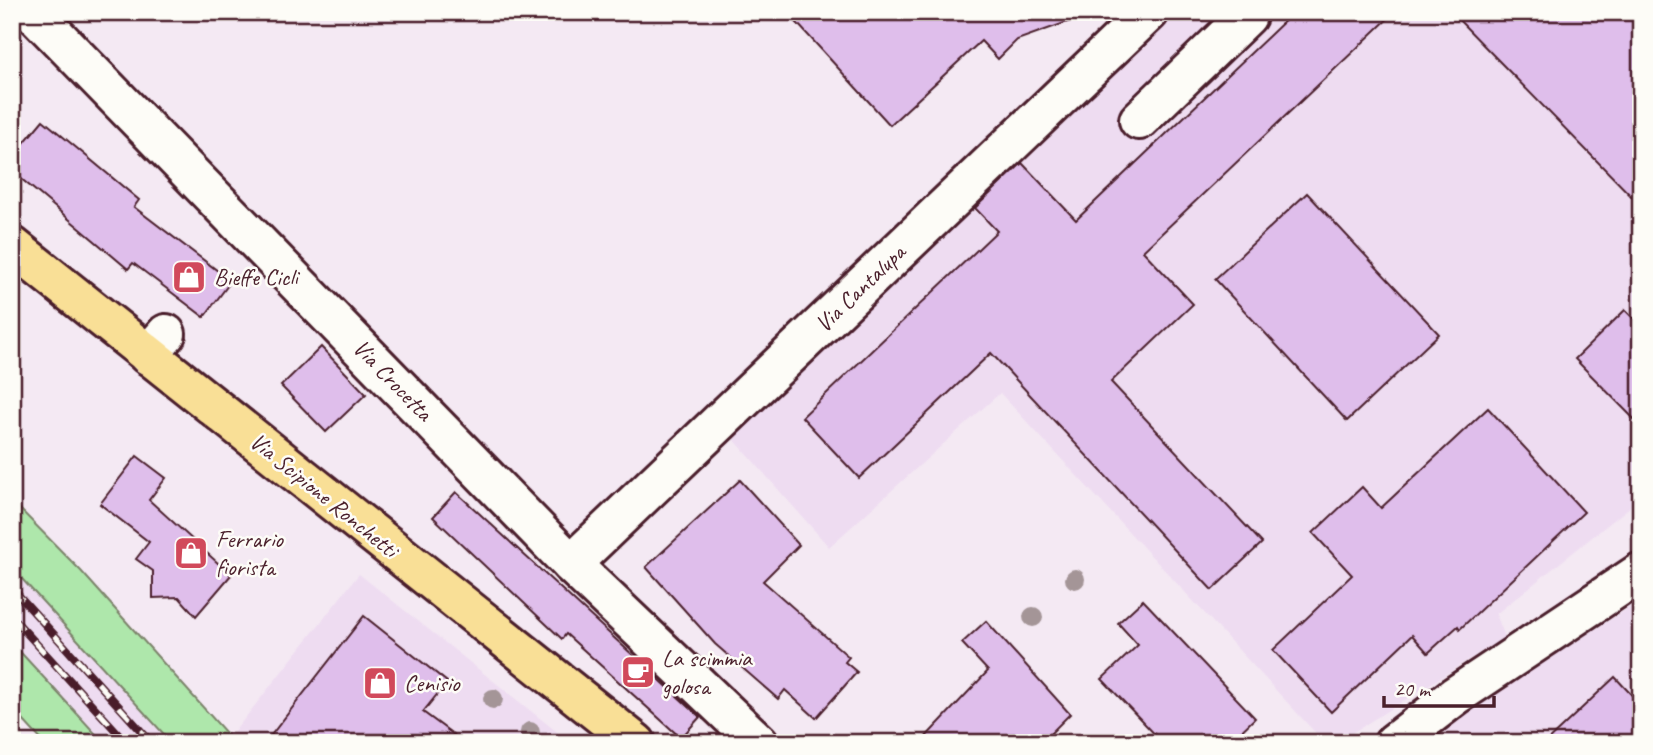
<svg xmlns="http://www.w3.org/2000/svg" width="1653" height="755" font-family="Caveat,sans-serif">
<rect width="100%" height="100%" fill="#f4e9f3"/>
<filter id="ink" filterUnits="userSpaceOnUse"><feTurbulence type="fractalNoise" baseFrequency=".0143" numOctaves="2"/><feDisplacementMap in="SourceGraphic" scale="14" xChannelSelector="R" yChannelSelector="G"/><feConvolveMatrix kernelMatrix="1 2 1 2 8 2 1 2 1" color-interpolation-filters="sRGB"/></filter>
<g filter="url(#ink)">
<g fill="#eedcf1">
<polygon points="1174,12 1641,12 1641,508 1636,502 1496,614 1505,637 1336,743 1325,743 1000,393 829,547 732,437"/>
<polygon points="12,568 172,743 104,743 12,643"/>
<polygon points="359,574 571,743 235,743 230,737"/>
<polygon points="1641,600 1641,743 1454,743 1441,728"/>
</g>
<g fill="#aee7ab" stroke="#7c836b" stroke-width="2">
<polygon points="12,501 81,571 235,743 172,743 12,568"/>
<polygon points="12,643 104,743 44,743 12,708"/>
</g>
<g fill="#dfbeeb" stroke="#4a1f2b" stroke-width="2">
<polygon points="787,12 1084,12 1084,16 1017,40 998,59 981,41 890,125"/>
<polygon points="1294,12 1395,12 1143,251 1193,304 1111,382 1262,543 1212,590 991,353 859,478 802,417 997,231 975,208 1022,163 1076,220"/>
<polygon points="1451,12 1641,12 1641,206"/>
<polygon points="43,120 139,200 134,207 231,281 204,317 133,263 128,269 12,171 12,157"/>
<polygon points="1307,193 1439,334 1347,421 1215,279"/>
<polygon points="1625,310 1641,326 1641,426 1575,359"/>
<polygon points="321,347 366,394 326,432 281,386"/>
<polygon points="1488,408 1584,512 1460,629 1458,626 1428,653 1412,635 1331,712 1273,650 1352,575 1313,533 1362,487 1381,508"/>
<polygon points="137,456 166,478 149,500 231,575 196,616 179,597 153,598 153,571 136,559 149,542 100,504"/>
<polygon points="740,480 799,545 763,581 849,657 845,662 857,672 816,718 785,690 778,699 715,644 646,567"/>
<polygon points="456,492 700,717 681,738 566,634 562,639 433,517"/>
<polygon points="1143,600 1255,718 1229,743 1163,743 1102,679 1138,645 1118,623"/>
<polygon points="364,616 447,682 423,712 465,743 265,743"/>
<polygon points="986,621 1070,714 1041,743 920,743 988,671 962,643"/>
<polygon points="1615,677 1641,705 1641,743 1545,743"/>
</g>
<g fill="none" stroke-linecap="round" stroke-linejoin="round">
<g stroke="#4a1f2b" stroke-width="44">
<g id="minor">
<polyline points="33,12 571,564 759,743"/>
<polyline points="1139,120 1247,16 1243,12"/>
<polyline points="148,355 166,334"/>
<polyline points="571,564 1149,12"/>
<polyline points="1394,743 1455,696 1641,572"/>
</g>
</g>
<g stroke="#4a1f2b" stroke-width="44">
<polyline id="major" points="12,246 636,743"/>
</g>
<use href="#minor" stroke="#fdfcf7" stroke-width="38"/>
<use href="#major" stroke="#f9df96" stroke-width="38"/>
<g stroke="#4a1f2b" stroke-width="8">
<g id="rail">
<polyline points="12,588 152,743"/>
<polyline points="12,617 127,743"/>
</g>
</g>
<use href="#rail" stroke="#fdfcf7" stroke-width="5" stroke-dasharray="16" stroke-linecap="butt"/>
</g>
<g fill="#a49597">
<circle cx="1075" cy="579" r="10"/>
<circle cx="1033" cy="617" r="10"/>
<circle cx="493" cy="699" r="10"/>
<circle cx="530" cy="732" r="10"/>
</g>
</g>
<defs>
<g id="shop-square" transform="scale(1.75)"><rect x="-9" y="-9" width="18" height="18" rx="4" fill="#d1495b" stroke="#fdfcf7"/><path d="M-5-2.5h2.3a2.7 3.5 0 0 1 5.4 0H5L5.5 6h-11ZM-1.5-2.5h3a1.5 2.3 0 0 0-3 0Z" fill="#fff"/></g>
<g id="cafe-square" transform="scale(1.75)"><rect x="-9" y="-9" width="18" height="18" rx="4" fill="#d1495b" stroke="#fdfcf7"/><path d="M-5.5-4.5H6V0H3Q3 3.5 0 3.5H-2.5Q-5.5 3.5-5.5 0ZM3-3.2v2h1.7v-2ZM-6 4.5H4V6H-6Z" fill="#fff"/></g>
</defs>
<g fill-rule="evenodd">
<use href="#shop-square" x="189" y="277"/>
<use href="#shop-square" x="191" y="553"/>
<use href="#cafe-square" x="638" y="672"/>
<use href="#shop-square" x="380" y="683"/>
</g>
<g text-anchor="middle" stroke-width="5" stroke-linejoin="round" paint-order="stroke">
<g font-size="24" fill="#4a1f2b" stroke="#fdfcf7" text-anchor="start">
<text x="214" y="285">Bieffe Cicli</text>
<text x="216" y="547">Ferrario<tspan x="216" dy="28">fiorista</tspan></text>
<text x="662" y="666">La scimmia<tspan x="662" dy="28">golosa</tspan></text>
<text x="404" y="691">Cenisio</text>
</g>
<g font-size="24" fill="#4a1f2b" stroke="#fdfcf7">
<text transform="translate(860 288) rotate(-44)" y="8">Via Cantalupa</text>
<text transform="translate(393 380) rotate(46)" y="8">Via Crocetta</text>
<text transform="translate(324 495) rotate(39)" y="8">Via Scipione Ronchetti</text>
</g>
</g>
<rect width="1653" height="755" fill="none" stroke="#fdfcf7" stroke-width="42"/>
<rect x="21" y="21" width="1611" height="713" fill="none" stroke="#4a1f2b" stroke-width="2.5" filter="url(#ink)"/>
<path d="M1384 696v10h110v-10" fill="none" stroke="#4a1f2b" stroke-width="3.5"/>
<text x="1394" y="696" font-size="21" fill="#4a1f2b" stroke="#fdfcf7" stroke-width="5" paint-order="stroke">20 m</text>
</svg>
